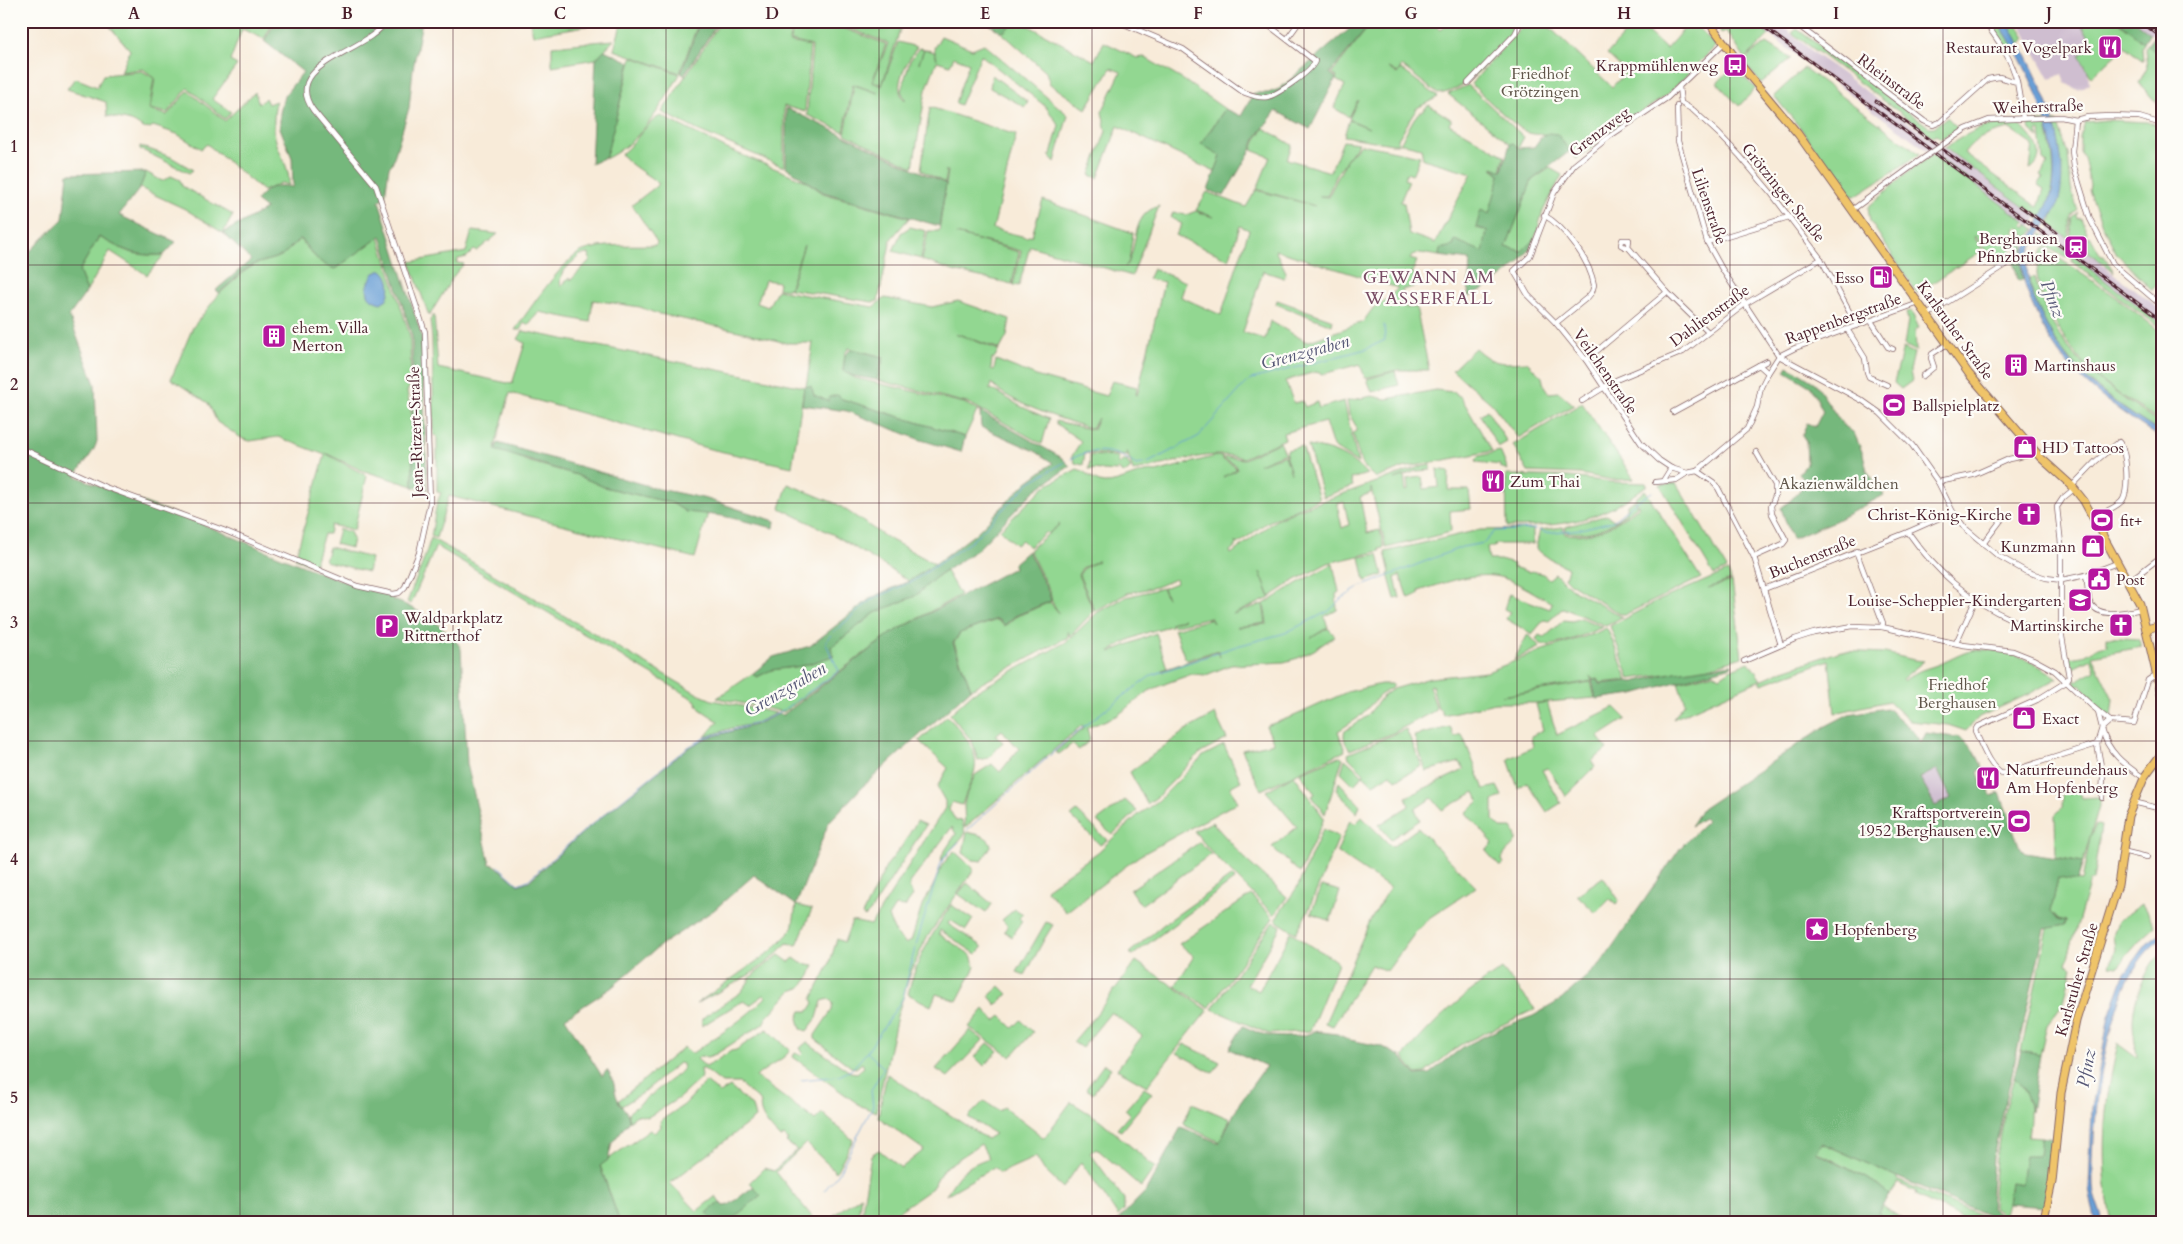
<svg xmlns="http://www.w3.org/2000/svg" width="2183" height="1244" font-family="Cardo,serif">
<rect width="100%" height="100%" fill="#fdfcf7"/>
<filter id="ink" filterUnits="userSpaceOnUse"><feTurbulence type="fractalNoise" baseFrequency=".02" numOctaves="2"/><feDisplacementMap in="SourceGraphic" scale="10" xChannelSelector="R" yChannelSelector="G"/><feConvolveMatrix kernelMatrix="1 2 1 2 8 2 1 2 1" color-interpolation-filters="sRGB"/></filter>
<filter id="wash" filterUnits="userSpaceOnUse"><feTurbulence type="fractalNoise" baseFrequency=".0096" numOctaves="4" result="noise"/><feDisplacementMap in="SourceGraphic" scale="20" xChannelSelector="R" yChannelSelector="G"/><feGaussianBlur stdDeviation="1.12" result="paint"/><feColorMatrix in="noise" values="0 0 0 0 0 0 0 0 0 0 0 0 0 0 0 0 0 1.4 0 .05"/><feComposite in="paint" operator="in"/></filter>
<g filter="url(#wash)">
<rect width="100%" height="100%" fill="#f8ebd9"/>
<g fill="#cfbed0">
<polygon points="1750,21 1772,21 1782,29 1787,30 1818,56 2038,217 2034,222 2031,226"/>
<polygon points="2018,21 2080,21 2094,46 2088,73 2089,84 2078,90 2065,83 2062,74 2050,79"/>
<polygon points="2135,21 2145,21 2157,31 2162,34 2162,42"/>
<polygon points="2051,227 2103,263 2102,265 2162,310 2162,324 2045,235"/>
<polygon points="1937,769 1951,798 1935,806 1920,778"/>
</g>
<g fill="#92d791" stroke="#6e7b5e" fill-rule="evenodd">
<polygon points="105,21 274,21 264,39 242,29 230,61 237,65 212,99 231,112 225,119 188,88 167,113 150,109 155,78 143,69 121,72 130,50"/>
<polygon points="530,21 614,21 533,35"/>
<polygon points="622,21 702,21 696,29 680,73 614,50"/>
<polygon points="721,21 792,21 789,42 810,46 805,112 784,106 784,167 697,130 662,112"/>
<path d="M 793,21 L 824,21 L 886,44 L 872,82 L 882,86 L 898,42 L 917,47 C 908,60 890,88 906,101 L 901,91 L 910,61 L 919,48 L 924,49 L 919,63 L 924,49 L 934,52 L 937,59 L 934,48 L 941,36 L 972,49 L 984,44 L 1068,115 L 1055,162 L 1049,155 L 1051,155 L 1059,125 L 1045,106 L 981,55 L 960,105 L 955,103 L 969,63 L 954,57 L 950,65 L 937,61 L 926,90 L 913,167 L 845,134 L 854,85 L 878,93 L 853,84 L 844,132 L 807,115 L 812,46 L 791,41 Z"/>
<polygon points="829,21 903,21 882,85 873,81 888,43"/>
<polygon points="1016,21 1020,21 1094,61 1104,42 1137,58 1144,57 1185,81 1225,109 1201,143 1221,156 1215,172 1118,126 1098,178 1090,175 1106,131 1102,112 1121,72 1111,68 1086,109 1050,84 1046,72 1002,33"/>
<path d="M 1373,21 L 1428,21 L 1441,30 L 1449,21 L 1516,21 L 1518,27 C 1497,50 1470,91 1438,94 L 1402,66 L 1397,73 L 1388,68 L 1397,74 L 1401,69 L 1438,97 L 1417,108 L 1398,139 L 1398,144 L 1392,144 L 1344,136 L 1349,120 L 1369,128 L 1349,119 L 1358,100 L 1349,117 L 1334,108 L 1345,85 L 1336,80 L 1337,77 L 1332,73 Z"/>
<path d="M 1527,21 L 1543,21 L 1612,87 L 1626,72 L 1607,54 L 1636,21 L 1666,49 L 1691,21 L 1716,46 L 1666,96 L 1620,126 L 1576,159 L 1557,134 C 1547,133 1539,136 1529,133 C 1518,130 1482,94 1471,84 Z"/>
<polygon points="1714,21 1750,21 1769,35 1745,59 1728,33 1726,31 1722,34"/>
<polygon points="1987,21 1997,21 2015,49 2010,55"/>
<polygon points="2005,21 2014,21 2016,23 2025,38 2020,44"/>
<polygon points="2080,21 2118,21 2144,43 2142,48 2143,61 2111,35 2109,37 2121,50 2091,77 2079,55 2094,46"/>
<polygon points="1797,29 1929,127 1934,127 1947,117 1958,128 1941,139 1936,135 1933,137 1792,33"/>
<polygon points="614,40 596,59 552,66 552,46"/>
<polygon points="1767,43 1791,58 1761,83 1744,63 1752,53"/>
<polygon points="2147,45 2162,57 2162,109 2139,83 2147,67 2145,49"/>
<path d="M 632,57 L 680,74 C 661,107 641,142 605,159 Z"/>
<polygon points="1734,66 1742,76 1756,88 1739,106 1717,83"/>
<polygon points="1804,68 1920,154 1855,196 1849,195 1801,129 1774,96"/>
<path d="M 142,71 L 154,78 L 149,110 L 167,115 L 188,91 L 225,121 L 255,92 L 259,104 L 265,98 L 268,104 L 276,101 C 274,113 273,125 275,137 C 279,155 290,166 289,185 L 281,183 L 263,191 L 207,144 L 201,149 L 177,134 L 153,126 C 144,133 140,124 131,121 C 124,119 115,118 107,116 L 106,102 L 67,89 L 75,78 L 97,87 L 103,75 Z"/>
<polygon points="992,75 1028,102 1025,107 990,88"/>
<polygon points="1468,85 1524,137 1518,148 1513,143 1510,144 1448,94"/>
<path d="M 1429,105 L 1452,120 L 1449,124 L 1505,156 L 1501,171 L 1492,168 L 1501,175 L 1489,214 L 1481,211 L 1477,228 L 1487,231 L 1484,252 L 1453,246 L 1440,249 L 1439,256 L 1420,253 L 1412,256 L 1410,259 L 1417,261 L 1412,273 L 1420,277 L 1420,285 L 1402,290 L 1406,308 L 1416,307 L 1429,370 L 1397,370 L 1365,378 L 1360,364 L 1323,374 L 1315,372 L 1285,381 L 1294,403 L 1302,401 L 1305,407 L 1317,402 L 1319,408 L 1344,401 L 1358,463 L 1333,447 L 1325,422 L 1283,433 L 1285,439 L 1243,458 C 1209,448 1167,466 1133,471 L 1127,451 L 1128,456 L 1085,453 L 1083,465 L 1075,463 L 1072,456 L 1081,441 L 1056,424 L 1056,421 L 1093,430 L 1098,418 L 1092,429 C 1066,420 1009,404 991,383 L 990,390 L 992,389 L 1020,406 L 1049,419 L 1042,444 L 971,404 L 877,380 L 884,357 L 849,348 L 845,353 L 843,371 L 855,378 L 964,403 L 982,412 L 977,411 L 965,437 L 842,399 L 838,395 L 828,402 L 813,395 L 806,387 L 813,343 L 786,343 L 748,333 L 655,313 L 640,307 L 593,300 L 590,322 L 539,312 L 528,325 L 524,323 L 520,330 L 515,330 C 528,311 564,258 583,251 C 605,243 633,246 656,245 L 657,242 L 632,205 L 659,184 C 647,174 629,165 621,154 C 634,145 648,120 661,116 L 727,149 L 806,181 L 823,193 L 909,218 L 891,239 L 878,301 L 872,302 L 790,289 L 804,245 L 789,289 L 778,289 L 779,282 L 765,280 L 757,303 L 768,307 L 777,290 L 873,307 L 885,298 L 932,307 L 958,301 L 1010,319 L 1007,336 L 1000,349 L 955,333 L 999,350 L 994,359 L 992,359 L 991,369 L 994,370 L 996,360 L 1039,377 L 1106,396 L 1112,381 L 1137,387 L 1136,395 L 1137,395 L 1164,282 L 1148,279 L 1153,269 L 1186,282 L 1181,297 L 1221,315 L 1249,230 L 1240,226 L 1229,260 C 1212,250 1193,245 1176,235 L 1182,224 L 1171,218 L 1173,212 L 1186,215 L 1196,211 L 1213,217 L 1196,210 L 1207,192 L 1246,207 L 1256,190 L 1315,206 L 1257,189 L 1270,157 L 1252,150 L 1256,139 L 1264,128 L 1292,145 L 1287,159 L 1330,172 L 1343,141 L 1359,143 L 1338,172 L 1327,196 L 1318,196 L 1328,197 L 1347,159 L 1361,144 L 1420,156 L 1412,175 L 1407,173 L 1404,179 L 1409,181 L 1400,202 L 1404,203 L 1409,234 L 1435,243 L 1472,173 L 1423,159 L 1421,148 L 1400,143 L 1415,117 ZM 1275,250 L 1278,251 L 1398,288 L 1386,300 L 1373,308 L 1363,322 L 1307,342 L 1270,321 L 1265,340 L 1243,332 L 1263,271 L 1284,278 L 1286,272 ZM 589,254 L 590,260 L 571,280 L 569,278 L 561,287 C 557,273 571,264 580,255 Z"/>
<path d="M 930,107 L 1016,135 L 993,229 L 1026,237 L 1032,235 L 1043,200 L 1133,233 L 1129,262 L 1125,267 C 1140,250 1128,215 1159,206 L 1132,276 L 1030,246 L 1019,286 L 1013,285 L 1021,251 L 956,234 L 1019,252 L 1012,284 L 953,271 L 922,260 L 928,231 L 939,231 L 948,171 L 945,171 L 947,172 L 945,183 L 921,170 Z"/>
<polygon points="2106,120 2147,122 2157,125 2162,130 2162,225 2153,239 2162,247 2162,279 2152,290 2117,254 2103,227 2089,190 2090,185 2084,158 2080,152 2080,137 2085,122"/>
<polygon points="2053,121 2057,121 2068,154 2071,189 2078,210 2072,216 2068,238 2048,224 2052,219 2062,164"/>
<path d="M 2018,122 C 2027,135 2051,151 2032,168 L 2030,169 L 2033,145 L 2010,129 C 1991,133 1975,137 1964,153 L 2038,207 L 2044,189 L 2038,185 L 2043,178 L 2040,176 L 2048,164 L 2043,160 L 2040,130 L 2037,131 L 2039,138 L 2030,130 L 2029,126 L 2032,122 L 2046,122 C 2053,153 2061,190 2040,219 L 1945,148 C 1968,132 1989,122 2018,122 Z"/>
<polygon points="140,146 171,157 193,170 189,173 140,149"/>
<polygon points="1933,154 2026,222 2023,224 2026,227 2028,224 2035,229 2028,238 2024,235 2019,227 2016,228 2010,256 1997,266 1975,236 1974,237 1983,250 1917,293 1870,221 1868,207 1906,174"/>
<polygon points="1550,168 1562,175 1543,211 1535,238 1522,252 1506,247 1532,180"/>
<polygon points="146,172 162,181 171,176 180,180 182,186 233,215 223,233 185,209 140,188"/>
<polygon points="2079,213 2077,215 2078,219 2081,218 2087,232 2078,245 2070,239 2073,218"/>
<polygon points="910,227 926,231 921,259 893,251 901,233"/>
<polygon points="472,231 498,234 477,251 474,250 467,257 458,259 457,263 464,264 455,274 429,316 410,262 466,252"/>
<polygon points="2042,234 2070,255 2067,258 2037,242"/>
<polygon points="2090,236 2101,256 2104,256 2114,272 2088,252 2089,250 2083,245 2087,238"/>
<path d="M 99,237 C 127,252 132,256 164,255 L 147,275 L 110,251 L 87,291 L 79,271 Z"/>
<path d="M 379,237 L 410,336 L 411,382 L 407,392 L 411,411 L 413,486 L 361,470 L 325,453 L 367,476 L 354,530 L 331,525 L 329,534 L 324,534 L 314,566 L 295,558 L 325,455 L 278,437 L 250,441 L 243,439 L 217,422 L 208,403 L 171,379 L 193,327 L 220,293 L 245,271 L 256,264 L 282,256 L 300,239 C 310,251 319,265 335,269 Z"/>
<path d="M 2044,248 L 2119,299 L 2162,333 L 2162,422 C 2138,407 2113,392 2093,373 C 2071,353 2040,304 2037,274 C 2037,265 2040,256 2044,248 Z"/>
<polygon points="2073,256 2162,324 2162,329 2072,262"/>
<path d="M 2035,277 C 2052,350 2103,387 2162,424 L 2162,434 C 2112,401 2069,373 2043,318 C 2037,305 2031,292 2029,278 Z"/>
<polygon points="1277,300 1333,320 1332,325 1276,304"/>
<polygon points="1911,311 1919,328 1915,330 1916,351 1904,345 1908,320 1906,313"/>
<path d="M 434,315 L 438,368 L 512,384 L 525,343 L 518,339 L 523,331 L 804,387 L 792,467 L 710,449 L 510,393 L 495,447 L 527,461 L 577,475 L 604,487 L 672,503 L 686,512 L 708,513 L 695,558 L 449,496 L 436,538 L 431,536 C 434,522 435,505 441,493 L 437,492 L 437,436 L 434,435 L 432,338 L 430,320 Z"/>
<path d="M 1475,348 C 1495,366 1501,363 1527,362 L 1542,377 L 1544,386 L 1549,393 L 1559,392 L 1574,405 L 1518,438 L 1492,404 L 1452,370 Z"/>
<polygon points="1903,348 1914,353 1910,371 1912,381 1901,389 1894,383"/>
<polygon points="1395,371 1399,385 1372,392 1367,379"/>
<path d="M 1436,390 L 1453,392 L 1461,397 L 1492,451 L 1403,468 L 1377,478 C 1359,468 1358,451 1353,433 L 1356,431 L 1356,426 L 1349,414 L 1347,401 L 1372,396 L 1386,399 Z"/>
<polygon points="1582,403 1634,479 1613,480 1580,474 1528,472 1513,445"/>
<polygon points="1487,410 1507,442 1498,447 1480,415"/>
<path d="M 1280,442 L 1285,453 L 1259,464 L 1285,455 L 1291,473 L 1286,458 L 1287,450 L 1302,446 L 1319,499 L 1266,523 L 1238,544 L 1236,542 L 1237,545 L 1230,551 L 1231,554 L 1276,520 L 1297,510 L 1419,467 L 1431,465 L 1431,470 L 1416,471 L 1395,479 L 1404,476 L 1406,491 L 1408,490 L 1407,479 L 1422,477 L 1424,489 L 1439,487 L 1437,469 L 1449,471 L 1448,490 L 1469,490 L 1471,509 L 1450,511 L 1451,532 L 1386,548 L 1371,488 L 1371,493 L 1360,497 L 1367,533 L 1380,530 L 1384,548 L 1379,549 L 1380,551 L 1328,563 L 1294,581 L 1270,597 L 1260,572 L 1270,598 L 1233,614 L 1263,604 L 1266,623 L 1237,627 L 1267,624 L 1264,604 L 1296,584 L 1333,564 L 1339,592 L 1336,594 L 1337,610 L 1324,617 L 1328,627 L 1311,638 L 1328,628 L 1335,636 L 1314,650 L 1298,658 L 1284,662 L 1231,665 L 1206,675 L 1192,674 L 1167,683 L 1149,691 L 1118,715 L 1087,728 L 1090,740 L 1079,750 L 1072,744 L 1059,754 L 1055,752 L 1084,728 L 1082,725 L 965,828 L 964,805 L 966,795 L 975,775 L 992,764 L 1000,772 L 1019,749 L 1002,730 L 996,735 L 1003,742 L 989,758 L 978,760 L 972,741 L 950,714 L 973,693 L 1066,642 L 1098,612 L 1126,597 L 1162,588 L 1167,598 L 1163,588 L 1176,583 L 1175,579 L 1156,587 L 1128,593 L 1095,611 L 1079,575 L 1083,569 L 1098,561 L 1082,568 L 1078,575 L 1094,611 L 1070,636 L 1068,631 L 1068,637 L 971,689 L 954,643 L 960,633 L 997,620 L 1005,626 L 1015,617 L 1050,602 L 1059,613 L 1052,602 L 1050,592 L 1029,550 L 1060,524 L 1048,534 L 1046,532 L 1029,547 L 1022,540 L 1016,545 L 1000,530 L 1044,487 L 1077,469 C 1087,471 1093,482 1104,483 C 1121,484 1141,468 1156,472 L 1216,456 L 1223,457 L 1223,460 L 1235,466 L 1236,470 L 1223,477 L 1237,470 L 1236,465 L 1224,459 L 1225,457 L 1244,459 ZM 1344,502 L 1349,525 L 1342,528 L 1337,504 ZM 1210,617 L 1213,623 L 1210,619 L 1174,629 L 1184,656 L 1187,660 L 1218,650 L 1220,657 L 1218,651 L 1163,670 L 1163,673 L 1162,670 L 1167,668 L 1156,633 L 1110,652 C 1125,639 1152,630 1171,626 L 1171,623 L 1184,619 L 1171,623 L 1173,626 Z"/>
<path d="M 1308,446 C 1332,449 1349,456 1367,474 L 1351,479 L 1353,486 L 1323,497 Z"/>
<polygon points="1500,451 1508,470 1500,467 1500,465 1477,462 1476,459 1480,456"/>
<polygon points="1090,455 1118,457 1118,465 1123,461 1127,461 1131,468 1125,473 1121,472 1118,468 1117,471 1089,469"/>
<path d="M 1506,475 L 1569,477 L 1611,482 L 1646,483 L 1647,485 C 1600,522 1565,526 1507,527 Z"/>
<polygon points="1676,483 1727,569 1714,575 1660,485"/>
<polygon points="788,484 837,504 884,536 935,564 909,581 836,536 780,508"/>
<path d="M 1645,490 L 1701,578 L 1626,614 L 1620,614 L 1571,584 L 1565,578 L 1568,568 L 1550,559 L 1536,549 L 1536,547 L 1540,530 L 1563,527 L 1565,534 C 1596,538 1614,525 1639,507 L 1635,499 Z"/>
<path d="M 1634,500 L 1637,506 C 1614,524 1596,537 1566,532 L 1565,527 L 1607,515 L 1615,521 L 1625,513 L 1627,505 Z"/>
<polygon points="339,529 350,532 353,539 351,548 335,544"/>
<path d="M 1533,529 L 1533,544 L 1495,544 L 1494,547 L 1487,547 L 1489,560 L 1500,560 L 1514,564 L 1513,567 L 1529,572 L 1531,571 L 1543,574 L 1549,579 L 1555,574 L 1572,589 L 1622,617 L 1606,626 L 1563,608 L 1549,621 L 1544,620 L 1532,634 L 1506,619 L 1510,612 L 1504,609 L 1509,594 L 1550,609 L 1552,603 C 1537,595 1520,583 1503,578 C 1477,570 1445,583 1419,591 L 1419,594 L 1409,598 L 1407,596 L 1400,575 L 1395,578 L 1400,598 L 1395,599 L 1388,574 L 1390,573 L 1385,552 L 1479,530 Z"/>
<polygon points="431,538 698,694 712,700 776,713 754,724 732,728 705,737 718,721 700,709 695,700 436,546 411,604 407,602 423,562"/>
<polygon points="329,547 371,558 368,572 325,561"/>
<polygon points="1378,554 1383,575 1365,581 1360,557"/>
<polygon points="946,571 960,595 892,633 784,712 717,698 752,674 757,677 771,670 802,666 833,656 831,647 875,613 915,596 935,578"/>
<polygon points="1728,571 1731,580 1708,588 1732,581 1742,657 1706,668 1630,679 1610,626 1660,600"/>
<path d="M 1581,618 L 1603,627 C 1591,632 1557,647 1545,645 C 1541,645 1539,642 1536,639 L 1539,635 L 1545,637 L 1564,620 L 1572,621 Z"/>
<path d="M 1606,628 L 1608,630 L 1628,680 L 1600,683 L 1598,678 L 1592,679 L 1590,676 L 1592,681 L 1502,696 L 1591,682 L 1595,698 L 1536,703 L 1495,703 L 1443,715 L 1440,709 L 1438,709 L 1432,685 L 1429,686 L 1436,707 L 1434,711 L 1393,733 L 1350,750 C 1346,745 1342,737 1345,731 L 1367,716 L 1382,697 L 1393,689 L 1430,678 L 1487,672 L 1543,650 L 1596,633 Z"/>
<polygon points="1528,634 1540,647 1514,660"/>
<polygon points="2107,637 2138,639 2142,647 2092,656 2113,699 2111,717 2097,707 2081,684 2076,687 2073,677 2076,681 2095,670 2091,659 2071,669 2069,658 2082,656 2098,647 2107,645"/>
<path d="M 1841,651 L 1885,653 L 1914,660 L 1924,661 L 1902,679 L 1904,681 C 1920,668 1925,670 1942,663 C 1950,660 1958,655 1967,652 C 1994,643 2036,662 2058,678 L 2029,694 L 1979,717 L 1966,731 L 1948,725 L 1910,721 L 1889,701 L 1835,713 L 1829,660 L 1762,684 L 1760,680 L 1673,719 L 1685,703 L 1678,682 L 1714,673 L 1720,677 L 1732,669 L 1749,662 L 1761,680 L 1781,671 Z"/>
<polygon points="1381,684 1392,684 1393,687 1380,695 1358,718 1338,731 1345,751 1261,790 1242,750 1274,743 1266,726 1294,716 1347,692"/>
<polygon points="1547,702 1557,735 1614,707 1626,719 1598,737 1607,749 1592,761 1595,767 1566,796 1548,768 1542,770 1561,803 1547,812 1527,782 1518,788 1508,759 1533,747 1531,736 1543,730 1536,704"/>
<polygon points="1215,714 1227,739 1199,754 1157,797 1147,804 1130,772 1186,730"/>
<path d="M 947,716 C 961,731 981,750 974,773 C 971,784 965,794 962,805 L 952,802 L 949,809 L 956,821 L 962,820 L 965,834 L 941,861 L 942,855 L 956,834 L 952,827 L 910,883 L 909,888 L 913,896 L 905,907 L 895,906 L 888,917 L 896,934 L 906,944 L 911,941 L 923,903 L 932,888 L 943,864 L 954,851 L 973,868 L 973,871 L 926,939 L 911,972 L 897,1016 L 876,1112 L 861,1106 L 793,1057 L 795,1052 L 801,1055 L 803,1053 L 800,1048 L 807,1042 L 850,1072 L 857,1073 L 864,1067 L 862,1063 L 856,1068 L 851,1067 L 815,1039 L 815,1035 L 832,1010 L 833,1003 L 829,999 L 822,1001 L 817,1018 L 807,1031 L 801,1029 L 798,1018 L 801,1011 L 809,1011 L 814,1003 L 812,999 L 829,965 L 837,939 L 844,942 L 852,921 L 871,925 L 945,808 L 945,801 L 937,787 L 948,768 L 919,741 Z"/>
<path d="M 1450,727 L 1454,737 L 1462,734 L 1484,789 L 1497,786 L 1502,796 L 1493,801 L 1493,820 L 1501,828 L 1512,828 C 1524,847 1506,845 1502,860 L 1504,863 L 1500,867 L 1486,851 L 1493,843 L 1466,813 L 1479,801 L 1475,792 L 1442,810 L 1432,798 L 1415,809 L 1420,820 L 1391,839 L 1379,825 L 1409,806 L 1406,797 L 1464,770 L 1460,762 L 1426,771 L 1414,736 Z"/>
<polygon points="1406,729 1422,766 1396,780 1391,774 1373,784 1363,775 1354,785 1341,772 1345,759 1363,775 1364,773 1349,758 1348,754"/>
<polygon points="1224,745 1241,781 1230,787 1238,802 1139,856 1066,912 1046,889 1098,852 1138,815 1158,801 1203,756"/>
<polygon points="1340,756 1343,758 1325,814 1312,796 1315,794 1300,773"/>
<polygon points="1294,775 1324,818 1300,873 1272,847 1297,827 1266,791"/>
<polygon points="1339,782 1360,805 1357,813 1336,790"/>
<polygon points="2079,788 2082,798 2098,797 2101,799 2083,862 2056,857 2055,815 2062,808 2063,792"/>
<polygon points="1125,800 1137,811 1112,835 1097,821"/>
<polygon points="1077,811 1107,840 1100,845 1071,816"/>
<polygon points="1362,817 1392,847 1418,828 1476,887 1429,918 1415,933 1387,971 1371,965 1333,1026 1325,1023 1370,921 1390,888 1337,852 1350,820 1355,824"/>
<polygon points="917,821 926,825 870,912 865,917 862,915 887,865 902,846"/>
<polygon points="1212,822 1248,862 1287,897 1274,915 1213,854 1194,831"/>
<polygon points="2096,824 2101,826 2093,881 2090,881 2066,964 2072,967 2064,1002 2047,1025 2040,1055 2021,1051 2048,928 2065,925 2066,921 2058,919 2051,911 2058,878 2082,881 2090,838"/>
<polygon points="1323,829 1339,837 1308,911 1296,933 1278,922 1276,918 1298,886"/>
<path d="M 967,832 C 976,835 990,835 991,846 L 982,861 L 973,860 L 963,853 Z"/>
<polygon points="1200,842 1211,854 1141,905 1130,890"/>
<polygon points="1232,876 1235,879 1133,955 1129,953 1164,924"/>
<polygon points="1603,877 1619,900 1616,904 1610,899 1596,913 1577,895"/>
<polygon points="967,883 992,904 986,913 958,894"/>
<polygon points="1322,886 1340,891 1330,921 1311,913"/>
<polygon points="1251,895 1273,918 1209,1008 1175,986 1194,956 1179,944"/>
<polygon points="2142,904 2155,926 2143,937 2118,966 2110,965 2115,949 2113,936 2118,921"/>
<path d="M 796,905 L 812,909 L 797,945 L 787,943 C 763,972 728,986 696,1004 L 771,951 L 792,930 Z"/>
<path d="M 951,905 L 973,919 L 966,930 L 950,920 L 948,924 L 982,946 L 982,948 L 976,954 L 940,930 L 939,934 L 971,955 L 975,967 L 957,1001 L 936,994 L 931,1006 L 908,994 C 915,961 933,933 951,905 Z"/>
<polygon points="1015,909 1023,914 1019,918 1022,921 1012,937 1004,931 1008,926 1002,920"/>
<path d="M 1046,922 L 1053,925 C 1042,941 1035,958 1025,975 L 1017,972 Z"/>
<path d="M 1273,922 L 1281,926 L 1247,985 L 1259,991 L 1291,932 C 1296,935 1299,938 1303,941 C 1315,949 1325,952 1338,963 L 1310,1031 L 1269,1034 L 1212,1009 Z"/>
<path d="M 2162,952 L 2162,1223 L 2112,1223 C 2099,1164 2103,1103 2118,1044 L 2137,1058 C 2136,1046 2133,1034 2133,1023 C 2133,1000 2145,967 2162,952 Z"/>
<path d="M 779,955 L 789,962 L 794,958 L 801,963 L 814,965 L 810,976 L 800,988 L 791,991 L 766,1018 L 763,1024 L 716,1054 L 707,1057 L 700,1056 L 697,1059 L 706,1067 L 731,1051 L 736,1050 L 767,1029 L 790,1050 C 786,1059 764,1068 756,1077 L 815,1120 L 822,1113 L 853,1140 L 836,1172 L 806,1143 L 776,1172 L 817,1223 L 736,1223 L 736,1216 L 760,1195 L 750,1182 L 764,1168 L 774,1171 L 797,1150 L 786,1142 L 788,1140 L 784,1136 L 780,1138 C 772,1129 757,1116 761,1102 L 739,1083 L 722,1083 L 704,1069 L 700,1069 L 701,1078 L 679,1098 L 648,1117 L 637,1115 L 629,1121 L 628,1113 L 683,1070 L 682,1064 L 679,1063 L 645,1091 L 622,1106 L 618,1101 L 684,1047 L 691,1054 C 717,1036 744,1020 766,997 L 764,995 L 750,1005 L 744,1001 L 734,1006 L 702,1026 L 702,1019 L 705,1016 L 740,993 L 750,980 L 748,979 Z"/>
<polygon points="1136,961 1208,1010 1147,1086 1117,1069 1142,1036 1111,1012 1082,1048 1073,1042 1095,1016"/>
<path d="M 1502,969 L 1535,1009 L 1460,1045 L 1425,1073 L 1416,1074 L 1403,1057 C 1435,1020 1461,996 1502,969 Z"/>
<polygon points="1000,986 1008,994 996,1005 989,996"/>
<polygon points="984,1009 995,1021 1001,1016 1013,1028 1021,1020 1033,1032 1011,1057 969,1027"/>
<polygon points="970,1030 983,1040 948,1077 936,1069"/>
<polygon points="988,1043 998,1051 984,1066 975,1057"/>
<polygon points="1184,1044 1220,1062 1213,1073 1177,1053"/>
<polygon points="1104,1064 1111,1068 1093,1093 1086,1089"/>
<path d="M 887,1074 L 987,1139 L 995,1134 L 968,1117 L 984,1101 L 999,1111 L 1004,1107 L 1044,1138 L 1071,1102 L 1100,1120 L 1155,1167 L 1141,1187 L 1096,1148 L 1090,1153 L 1124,1199 L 1124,1210 L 1118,1216 L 1081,1162 L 1063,1188 L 1044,1170 L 1036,1157 L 1000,1173 L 994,1167 L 946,1195 C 958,1174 965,1166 989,1158 L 981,1144 L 943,1169 L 932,1188 L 889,1218 L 885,1223 L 860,1223 L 871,1155 L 879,1150 L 901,1168 L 924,1150 L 878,1117 Z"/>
<path d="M 2014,1077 C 2032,1097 2032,1110 2028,1136 L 2041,1137 L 2039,1157 L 2025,1157 L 2021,1184 L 2011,1182 L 2008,1204 L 2004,1216 L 1992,1207 L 1996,1158 L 2001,1128 Z"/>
<polygon points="706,1082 720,1093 730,1087 752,1106 755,1118 670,1183 697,1211 716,1196 720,1202 707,1213 715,1223 620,1223 600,1165 650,1130 654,1133 661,1127 660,1121 684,1105"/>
<polygon points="1144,1088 1152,1093 1121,1131 1117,1129 1130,1114 1125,1110"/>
<polygon points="1192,1103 1230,1119 1220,1142 1186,1126 1184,1122"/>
<polygon points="1822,1143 1897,1177 1897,1180 2000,1223 1970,1223 1916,1195 1917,1192 1897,1183 1889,1195 1877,1184 1816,1151"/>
<polygon points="861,1196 857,1223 848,1220 842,1223 828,1223 835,1214"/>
<polygon points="1882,1206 1909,1223 1895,1223 1877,1213"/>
</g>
<g fill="#75b87b" stroke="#606c53" fill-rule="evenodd">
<path d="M 276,21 L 422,21 L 413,69 L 409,108 L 392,164 L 389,167 L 385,197 L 379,201 L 422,337 L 427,490 L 413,487 L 412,336 L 381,236 L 335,269 C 319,265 310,251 300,238 L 282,256 L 255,264 L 245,270 L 219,293 L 216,290 L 251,260 L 223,233 L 266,209 L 256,201 C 268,186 275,184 293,187 L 292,158 L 280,128 L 280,113 L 284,96 L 303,72 L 264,41 Z"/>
<polygon points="703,21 719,21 684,75 681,73 697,29"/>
<polygon points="985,21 1016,21 1002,33"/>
<polygon points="1359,21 1373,21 1330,73 1336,78 1310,129 1276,111 1255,139 1251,150 1224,196 1208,190 1221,156 1201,144 1225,109 1241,116 1254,93 1268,93 1279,89"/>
<polygon points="2119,21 2135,21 2150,33 2144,43"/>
<polygon points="2154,36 2162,42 2162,57 2147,45"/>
<polygon points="604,50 630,62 606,157 591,164 596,59"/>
<polygon points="786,108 946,184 939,226 823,192 786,167"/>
<path d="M 1549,133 L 1557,134 L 1570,151 L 1532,180 L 1506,247 L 1522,251 L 1535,238 C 1525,265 1493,285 1468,297 L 1470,260 L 1439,256 L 1440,249 L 1453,246 L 1455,240 L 1483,252 L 1487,231 L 1476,227 L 1481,210 L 1489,214 L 1500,175 L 1493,167 L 1502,171 L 1510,144 L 1513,143 L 1519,148 L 1534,147 L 1542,136 Z"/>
<path d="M 146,172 L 140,188 L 119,215 L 176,242 L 164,255 C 133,256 126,251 99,237 L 79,271 L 87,291 L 69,316 L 95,384 L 97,441 C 94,454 82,464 76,476 C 116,494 159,507 200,523 C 263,549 326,578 392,597 L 393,600 C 413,606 453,630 461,649 L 467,764 L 490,864 L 495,865 L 518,885 L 529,881 L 588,828 L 688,748 L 707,738 L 755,725 L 778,714 L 783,715 L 892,633 L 1014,568 L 1013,564 L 1028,551 L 1049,593 L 1051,601 L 1015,616 L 1005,625 L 997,619 L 960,633 L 953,643 L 971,689 L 862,787 L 829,822 L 796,905 L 754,875 L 714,910 L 661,945 L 611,988 L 565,1018 L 602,1076 L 607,1070 C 618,1086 612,1087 618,1100 C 621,1110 628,1108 629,1121 L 612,1143 L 608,1160 L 600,1166 L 620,1223 L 21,1223 L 21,260 L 63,219 L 68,174 Z"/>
<path d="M 2021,237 L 2026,241 C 2021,255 2020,265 2023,280 L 2018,280 L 2013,261 Z"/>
<polygon points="851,349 883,357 877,380 853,376 843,371 845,355"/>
<polygon points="1788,366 1815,383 1842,424 1854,433 1863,454 1867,471 1884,495 1835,521 1792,539 1781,508 1791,500 1806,483 1799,473 1807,464 1806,441 1802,435 1807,423 1815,427 1823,411 1811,387 1785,371"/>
<polygon points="811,386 814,395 828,401 829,397 838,395 842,399 965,437 961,452 918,439 847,411 802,405 804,387"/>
<polygon points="980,413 983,413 1062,458 1070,466 1034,491 978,549 935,578 915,596 875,613 831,647 833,656 802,666 771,670 757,677 752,674 773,657 810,646 871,598 909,581 935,564 975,534 1027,482 1053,463 1035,451 981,427"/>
<polygon points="498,443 659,489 707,499 775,521 774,528 723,516 686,512 672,503 604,487 577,475 495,450"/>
<polygon points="1732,664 1732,666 1634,694 1596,699 1592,680 1597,678 1600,684 1628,681 1633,682 1675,672"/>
<path d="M 1887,708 L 1912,730 L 1921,743 L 1926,733 L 1954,737 L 1956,736 C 1971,744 1976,753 1983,768 L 1978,772 L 1982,785 L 1988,788 L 1991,796 L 2000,793 L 2020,848 L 2025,853 L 2083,862 L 2077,881 L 2058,878 L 2051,911 L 2058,919 L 2066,921 L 2065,925 L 2045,929 L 1993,1157 L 1990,1208 L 1999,1215 L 1997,1219 L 1897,1177 L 1822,1143 L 1816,1152 L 1877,1184 L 1889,1195 L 1878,1213 L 1895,1223 L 1115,1223 L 1146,1191 L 1181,1127 L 1219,1143 L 1240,1102 L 1266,1066 L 1229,1049 L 1243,1026 C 1250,1029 1258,1033 1266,1035 C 1276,1038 1306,1038 1314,1031 L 1337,1034 L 1350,1040 L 1380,1046 L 1400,1056 L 1416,1075 L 1429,1074 L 1463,1047 L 1503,1027 L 1533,1016 L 1561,1000 L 1601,963 L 1681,847 L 1707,821 L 1704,818 L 1691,826 L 1702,809 L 1824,727 L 1849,714 ZM 1937,769 L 1951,798 L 1935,806 L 1920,778 Z"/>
<path d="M 2021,1051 L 2040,1055 L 2031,1112 C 2029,1098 2024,1088 2014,1077 Z"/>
<polygon points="2041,1137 2054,1139 2049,1182 2045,1207 2008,1204 2011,1182 2021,1184 2025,1156 2039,1156"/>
<polygon points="753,1187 761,1195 736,1216 736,1223 715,1223 707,1213 720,1202 723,1206 729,1205"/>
</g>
<g fill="#679ed5" stroke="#585e80">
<path d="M 1997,21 L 2005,21 L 2011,29 C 2039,75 2072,145 2059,200 C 2054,222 2031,237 2028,260 C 2025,277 2032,295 2039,310 C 2068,375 2105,397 2162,434 L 2162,439 C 2108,403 2065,377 2037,315 C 2030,300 2022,282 2022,264 C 2023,248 2029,243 2036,230 C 2038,227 2038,223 2040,219 C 2043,213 2047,206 2050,199 C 2067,147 2027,63 1997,21 Z"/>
<path d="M 382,270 C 390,276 392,289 387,299 L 381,303 C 362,299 366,285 374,273 Z"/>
<path d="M 2162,933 L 2162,939 C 2105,973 2091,1125 2093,1186 C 2094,1199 2101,1210 2103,1223 L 2096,1223 L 2089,1189 L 2092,1108 L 2109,1016 L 2125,973 L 2147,944 Z"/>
</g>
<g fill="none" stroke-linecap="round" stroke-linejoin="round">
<g stroke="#679ed5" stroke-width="1">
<path d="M 1071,459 C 1093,447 1116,449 1136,465 L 1148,463 L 1199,436 L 1245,384 L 1252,379 L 1366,349 L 1385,340 L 1384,325"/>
<polyline points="1539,530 1546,533 1581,529 1613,521 1633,504 1652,492"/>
<polyline points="967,830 1059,747 1093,719 1152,675 1237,646 1285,633 1329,611 1341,599 1360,587 1462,547 1484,543 1495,531 1535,529"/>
<polyline points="498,866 518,884 528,880 587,828 688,747 707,737 754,724 777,714 839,671 826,644 828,638 836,630 871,600 913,581 972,541 1030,482 1065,462"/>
<polyline points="916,945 941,863 949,852 959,842"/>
<polyline points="801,1080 839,1076 851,1070 867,1052 903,998 915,948"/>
<polyline points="823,1192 838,1174 873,1106 871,1090 884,1068 867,1052"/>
</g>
</g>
</g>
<g filter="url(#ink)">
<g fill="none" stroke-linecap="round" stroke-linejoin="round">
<g stroke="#876668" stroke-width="6">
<g id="street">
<path d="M 1117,21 L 1183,49 L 1243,92 C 1251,95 1258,98 1267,97 C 1277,95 1312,71 1315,61 L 1263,21"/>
<polyline points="1791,21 1793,26 1799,26 1924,121 1933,125 1940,122 1988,79 1999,77 2017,82 2023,118"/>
<path d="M 1984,21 C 1998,40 2012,59 2017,82"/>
<polyline points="1287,39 1300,21"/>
<polyline points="1468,83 1515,34 1519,26 1518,21"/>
<polyline points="1679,87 1681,103 1693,110 1719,134 1740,156 1771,193 1821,259 1857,326"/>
<polyline points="1677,106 1678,141 1707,242 1722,269 1779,356 1863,401 1880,413 1912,445 1938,482 1953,512 1965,528 1997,555 2025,571 2046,578 2062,580 2086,575 2117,563"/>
<polyline points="2075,120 2072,151 2074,167 2090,219 2113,264 2162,306"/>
<polyline points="1948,141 1966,129 1989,120 2061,117 2075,120 2088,117 2110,116 2139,117 2162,124"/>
<polyline points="1852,210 1918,162"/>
<path d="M 1544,215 C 1565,227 1590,261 1594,285 L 1592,292 L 1588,297 L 1556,323"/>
<polyline points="1707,242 1789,217"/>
<polyline points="1628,247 1625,247 1621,245 1622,240 1629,240 1628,247 1667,292 1708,332"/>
<polyline points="1927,315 2012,261"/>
<polyline points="1871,321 1888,347 1893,349"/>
<polyline points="1847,329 1865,358 1867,372 1869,377 1887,385"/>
<polyline points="1586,360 1667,292"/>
<polyline points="1759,365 1767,361"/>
<polyline points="1923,376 1934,367 1931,358 1932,354 1947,344"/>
<polyline points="1582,401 1616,380 1683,352 1745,304 1821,259"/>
<polyline points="1673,412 1759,365 1768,373 1779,356 1795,348 1919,303"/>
<path d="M 21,448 L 105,487 L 223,530 L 357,586 L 393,594 L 399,593 L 405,587 L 419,553 L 430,503 L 425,332 L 376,186 L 313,110 C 280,63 369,52 386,21"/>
<polyline points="1697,471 1713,482 1718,488 1754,557 1781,645"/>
<polyline points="1687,473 1671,468 1659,460 1641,443 1586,360 1556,323 1528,295 1514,271 1530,256 1554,193 1574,165 1610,136 1667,98 1724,43"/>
<polyline points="1663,481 1671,468"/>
<polyline points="1655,482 1676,480 1687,473 1697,471 1747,429 1757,407 1761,387 1768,373"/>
<polyline points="1938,482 1973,475 2009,459 2028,455 2035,451"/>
<path d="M 2072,486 L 2096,461 L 2119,442 C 2127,450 2130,494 2121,502 C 2114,509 2101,513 2093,517"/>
<path d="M 1908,532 C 1936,572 1968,600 2013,620 C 2028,626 2045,632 2061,631"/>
<polyline points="1983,544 2002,519"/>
<polyline points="1856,551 1883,623 1882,627"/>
<polyline points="1754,557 1783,544 1786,540 1772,514 1771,506 1775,496 1775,485 1756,452"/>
<path d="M 2086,575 C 2088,583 2087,594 2090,602 C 2097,619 2129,612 2141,609"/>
<polyline points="2128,582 2162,556"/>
<polyline points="1764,589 1908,532 1953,512"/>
<polyline points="1956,643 1975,601"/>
<polyline points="1744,661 1795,639 1814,633 1853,626 1882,627 1963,645 2013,651 2033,659 2055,671 2092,706 2110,721 2134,723 2148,680 2157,674"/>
<path d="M 2066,682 L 2037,700 L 1977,727 L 1975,731 C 1982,745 1988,765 2002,774 L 2097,744"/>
<polyline points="2066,682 2069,677 2061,631 2061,544 2057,507 2063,498 2074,489"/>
<polyline points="2098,712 2102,728 2110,721"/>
<path d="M 2102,729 C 2107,752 2125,765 2144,778"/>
<polyline points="2102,798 2103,777 2097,744 2102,728"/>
<polyline points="2133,802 2162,809"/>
<polyline points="2122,851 2147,857"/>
</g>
</g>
<g stroke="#876668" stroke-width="9">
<g id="primary">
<polyline points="1708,21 1743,68 1798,134 1969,374 2041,458 2072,486 2084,501 2140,604 2162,698"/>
<polyline points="2146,629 2162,625"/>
<polyline points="2043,1223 2052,1182 2061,1093 2076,1021 2118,885 2128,816 2145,776 2162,753"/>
</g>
</g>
<use href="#street" stroke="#fff" stroke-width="4.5"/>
<use href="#primary" stroke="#efc469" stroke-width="7"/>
<g stroke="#4a1f2b" stroke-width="3">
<g id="rail">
<polyline points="1756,21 2162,321"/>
<polyline points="2140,21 2162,38"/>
<polyline points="1876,101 1971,170"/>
<polyline points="2020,206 2056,232"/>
</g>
</g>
<use href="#rail" stroke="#fdfcf7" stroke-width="1" stroke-dasharray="4" stroke-linecap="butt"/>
<g stroke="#876668" stroke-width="6" stroke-linecap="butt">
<polyline id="street-bridge" points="1918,162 1948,141"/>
</g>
<use href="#street-bridge" stroke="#fff" stroke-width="4.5"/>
</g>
</g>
<path fill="none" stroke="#4a1f2b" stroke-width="1" stroke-opacity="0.55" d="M 240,21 L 240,1223M 453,21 L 453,1223M 666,21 L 666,1223M 879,21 L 879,1223M 1092,21 L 1092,1223M 1304,21 L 1304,1223M 1517,21 L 1517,1223M 1730,21 L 1730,1223M 1943,21 L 1943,1223M 21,265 L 2162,265M 21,503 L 2162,503M 21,741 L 2162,741M 21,979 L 2162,979"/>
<defs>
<g id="restaurant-square" transform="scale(1.25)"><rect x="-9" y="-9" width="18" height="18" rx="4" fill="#b5179e" stroke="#fdfcf7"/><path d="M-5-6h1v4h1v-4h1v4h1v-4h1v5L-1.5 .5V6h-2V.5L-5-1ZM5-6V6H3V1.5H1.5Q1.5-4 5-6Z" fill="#fff"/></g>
<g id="bus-square" transform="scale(1.25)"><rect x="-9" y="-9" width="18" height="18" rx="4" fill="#b5179e" stroke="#fdfcf7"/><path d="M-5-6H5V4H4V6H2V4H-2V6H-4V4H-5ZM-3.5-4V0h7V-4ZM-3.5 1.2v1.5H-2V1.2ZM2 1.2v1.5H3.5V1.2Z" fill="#fff"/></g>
<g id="station-square" transform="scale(1.25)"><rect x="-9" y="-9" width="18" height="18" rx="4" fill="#b5179e" stroke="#fdfcf7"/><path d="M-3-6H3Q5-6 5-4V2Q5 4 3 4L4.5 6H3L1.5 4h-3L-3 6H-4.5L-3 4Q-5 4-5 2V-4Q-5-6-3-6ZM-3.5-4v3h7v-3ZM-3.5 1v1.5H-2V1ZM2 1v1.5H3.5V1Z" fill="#fff"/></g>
<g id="fuel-square" transform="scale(1.25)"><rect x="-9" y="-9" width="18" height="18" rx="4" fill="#b5179e" stroke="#fdfcf7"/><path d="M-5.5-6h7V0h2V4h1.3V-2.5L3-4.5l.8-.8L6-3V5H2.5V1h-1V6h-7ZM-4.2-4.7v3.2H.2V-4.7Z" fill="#fff"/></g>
<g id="building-square" transform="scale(1.25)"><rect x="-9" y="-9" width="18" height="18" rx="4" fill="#b5179e" stroke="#fdfcf7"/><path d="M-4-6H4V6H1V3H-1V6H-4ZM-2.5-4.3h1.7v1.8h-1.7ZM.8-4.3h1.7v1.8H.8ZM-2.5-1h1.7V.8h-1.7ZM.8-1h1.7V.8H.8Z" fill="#fff"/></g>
<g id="stadium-square" transform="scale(1.25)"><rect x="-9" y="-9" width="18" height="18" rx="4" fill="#b5179e" stroke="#fdfcf7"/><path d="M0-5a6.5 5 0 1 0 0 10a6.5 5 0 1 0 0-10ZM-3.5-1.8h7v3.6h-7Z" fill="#fff"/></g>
<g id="shop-square" transform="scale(1.25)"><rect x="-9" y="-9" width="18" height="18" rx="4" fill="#b5179e" stroke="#fdfcf7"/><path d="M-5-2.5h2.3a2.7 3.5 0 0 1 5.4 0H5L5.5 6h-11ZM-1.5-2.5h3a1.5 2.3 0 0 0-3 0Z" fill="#fff"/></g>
<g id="church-square" transform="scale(1.25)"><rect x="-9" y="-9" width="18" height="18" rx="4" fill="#b5179e" stroke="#fdfcf7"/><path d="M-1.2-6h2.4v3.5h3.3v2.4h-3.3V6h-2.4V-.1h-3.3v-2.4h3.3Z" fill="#fff"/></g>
<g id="civic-square" transform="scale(1.25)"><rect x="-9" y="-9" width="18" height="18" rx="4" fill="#b5179e" stroke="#fdfcf7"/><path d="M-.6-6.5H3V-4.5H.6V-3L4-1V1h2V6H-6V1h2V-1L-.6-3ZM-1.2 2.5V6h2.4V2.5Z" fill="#fff"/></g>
<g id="school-square" transform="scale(1.25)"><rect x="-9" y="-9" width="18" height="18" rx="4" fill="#b5179e" stroke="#fdfcf7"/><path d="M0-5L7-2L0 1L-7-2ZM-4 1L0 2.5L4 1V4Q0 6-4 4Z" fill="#fff"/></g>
<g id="parking-square" transform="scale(1.25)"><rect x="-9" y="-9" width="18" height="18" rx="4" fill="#b5179e" stroke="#fdfcf7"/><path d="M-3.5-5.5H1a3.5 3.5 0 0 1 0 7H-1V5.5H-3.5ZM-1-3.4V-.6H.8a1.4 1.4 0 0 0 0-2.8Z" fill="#fff"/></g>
<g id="sight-square" transform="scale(1.25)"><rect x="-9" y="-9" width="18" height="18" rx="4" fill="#b5179e" stroke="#fdfcf7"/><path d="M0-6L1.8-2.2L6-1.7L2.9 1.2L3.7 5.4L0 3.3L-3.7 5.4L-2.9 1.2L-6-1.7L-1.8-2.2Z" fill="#fff"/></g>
</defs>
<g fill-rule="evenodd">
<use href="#restaurant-square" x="2110" y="47"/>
<use href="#bus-square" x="1735" y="65"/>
<use href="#station-square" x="2076" y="247"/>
<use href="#fuel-square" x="1881" y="277"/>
<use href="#building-square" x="274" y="336"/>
<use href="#building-square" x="2016" y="365"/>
<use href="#stadium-square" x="1894" y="405"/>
<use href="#shop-square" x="2025" y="447"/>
<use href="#restaurant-square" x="1493" y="481"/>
<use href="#church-square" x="2029" y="514"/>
<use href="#stadium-square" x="2102" y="520"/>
<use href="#shop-square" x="2093" y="546"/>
<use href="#civic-square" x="2099" y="579"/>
<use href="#school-square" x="2080" y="600"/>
<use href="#church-square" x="2121" y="625"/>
<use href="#parking-square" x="387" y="626"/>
<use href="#shop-square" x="2024" y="718"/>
<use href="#restaurant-square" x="1988" y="778"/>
<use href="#stadium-square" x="2019" y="821"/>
<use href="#sight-square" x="1817" y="929"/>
</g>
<g text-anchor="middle" stroke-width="4.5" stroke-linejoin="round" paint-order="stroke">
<g font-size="16" fill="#4a1f2b" stroke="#fdfcf7" text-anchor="start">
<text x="2092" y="53" text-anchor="end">Restaurant Vogelpark</text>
<text x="1718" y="71" text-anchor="end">Krappmühlenweg</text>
<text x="2058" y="244" text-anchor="end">Berghausen<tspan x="2058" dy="18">Pfinzbrücke</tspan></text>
<text x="1864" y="283" text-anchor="end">Esso</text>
<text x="292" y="333">ehem. Villa<tspan x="292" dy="18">Merton</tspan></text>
<text x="2034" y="371">Martinshaus</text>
<text x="1912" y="411">Ballspielplatz</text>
<text x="2042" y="453">HD Tattoos</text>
<text x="1510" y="487">Zum Thai</text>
<text x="2012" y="520" text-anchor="end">Christ-König-Kirche</text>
<text x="2120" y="526">fit+</text>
<text x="2076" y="552" text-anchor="end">Kunzmann</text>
<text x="2116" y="585">Post</text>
<text x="2062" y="606" text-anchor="end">Louise-Scheppler-Kindergarten</text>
<text x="404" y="623">Waldparkplatz<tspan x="404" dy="18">Rittnerthof</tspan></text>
<text x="2104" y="631" text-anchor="end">Martinskirche</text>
<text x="2042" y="724">Exact</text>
<text x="2006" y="775">Naturfreundehaus<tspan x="2006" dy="18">Am Hopfenberg</tspan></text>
<text x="2002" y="818" text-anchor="end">Kraftsportverein<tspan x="2002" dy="18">1952 Berghausen e.V</tspan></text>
<text x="1834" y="935">Hopfenberg</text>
</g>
<g font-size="16" fill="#60564a" stroke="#fdfcf7">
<text x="1540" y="79">Friedhof<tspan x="1540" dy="18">Grötzingen</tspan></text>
<text x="1839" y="489">Akazienwäldchen</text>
<text x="1957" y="690">Friedhof<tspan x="1957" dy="18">Berghausen</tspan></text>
</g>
<g font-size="16" fill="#4a1f2b" stroke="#fdfcf7">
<text transform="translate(1892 81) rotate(37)" y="6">Rheinstraße</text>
<text transform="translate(2038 106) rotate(-2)" y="6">Weiherstraße</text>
<text transform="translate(1599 131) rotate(-37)" y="6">Grenzweg</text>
<text transform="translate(1784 192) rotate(51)" y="6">Grötzinger Straße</text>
<text transform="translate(1710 206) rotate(71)" y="6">Lilienstraße</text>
<text transform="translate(1709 315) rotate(-36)" y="6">Dahlienstraße</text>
<text transform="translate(1843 318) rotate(-20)" y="6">Rappenbergstraße</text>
<text transform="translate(1956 330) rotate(54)" y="6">Karlsruher Straße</text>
<text transform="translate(1606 371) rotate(55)" y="6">Veilchenstraße</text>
<text transform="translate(415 432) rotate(-92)" y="6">Jean-Ritzert-Straße</text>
<text transform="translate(1812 556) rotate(-22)" y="6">Buchenstraße</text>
<text transform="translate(2076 979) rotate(-74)" y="6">Karlsruher Straße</text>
</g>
<g font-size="18" letter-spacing="1" fill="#784c64" stroke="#fdfcf7">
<text x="1429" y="283">GEWANN AM<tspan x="1429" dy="21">WASSERFALL</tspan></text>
</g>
<g font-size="18" font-style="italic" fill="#575877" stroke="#fdfcf7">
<text transform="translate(2053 299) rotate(69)" y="6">Pfinz</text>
<text transform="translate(1305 352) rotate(-15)" y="6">Grenzgraben</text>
<text transform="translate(785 689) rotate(-30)" y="6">Grenzgraben</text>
<text transform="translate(2086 1068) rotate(-79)" y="6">Pfinz</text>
</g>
</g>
<rect width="2183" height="1244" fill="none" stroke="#fdfcf7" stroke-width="55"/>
<rect x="28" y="28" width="2128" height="1188" fill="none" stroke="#4a1f2b" stroke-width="2"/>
<g font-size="16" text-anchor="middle" font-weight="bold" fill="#4a1f2b">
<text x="134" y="19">A</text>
<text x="347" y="19">B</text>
<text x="560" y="19">C</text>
<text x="772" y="19">D</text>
<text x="985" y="19">E</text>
<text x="1198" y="19">F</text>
<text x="1411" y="19">G</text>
<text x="1624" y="19">H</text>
<text x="1836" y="19">I</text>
<text x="2049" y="19">J</text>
<text x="14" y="152">1</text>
<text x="14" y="390">2</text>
<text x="14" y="628">3</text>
<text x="14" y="865">4</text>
<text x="14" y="1103">5</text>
</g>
</svg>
